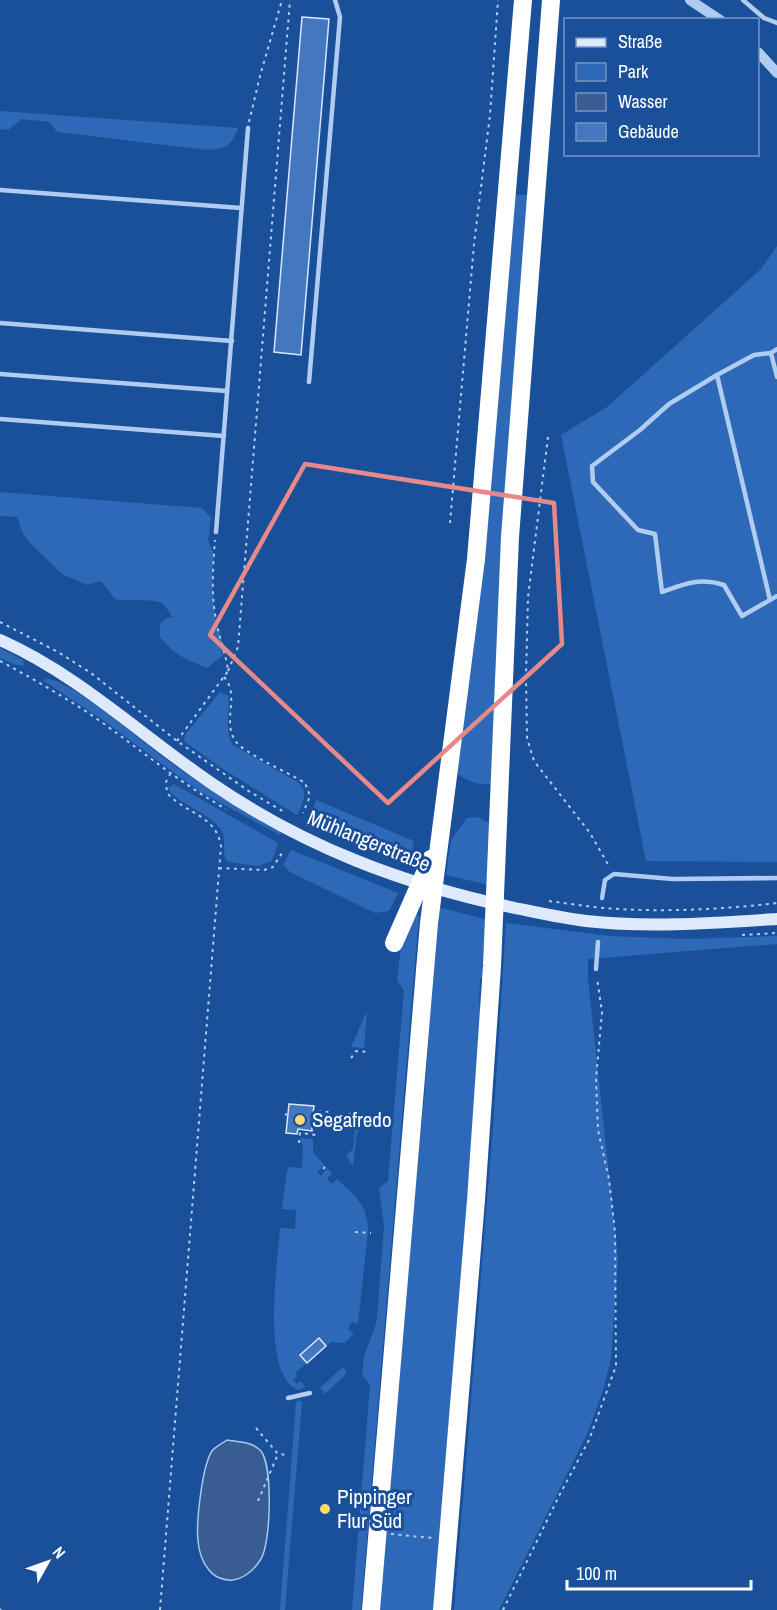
<svg xmlns="http://www.w3.org/2000/svg" width="777" height="1610" font-family="'Archivo Narrow',sans-serif">
<rect width="100%" height="100%" fill="#1a509a"/>
<g fill="#2e69b7">
<path d="M 0,111 L 238,128 C 231,146 228,148 208,150 L 57,132 L 50,122 L 22,119 L 8,130 L 0,129 Z"/>
<path d="M 515,195 L 530,195 L 497,628 L 491,784 C 477,785 467,781 456,773 Z"/>
<polygon points="777,246 777,862 646,861 561,435 607,407 761,269"/>
<path d="M 0,492 L 201,508 L 211,517 L 208,541 L 214,554 L 212,578 L 215,618 L 226,653 L 207,668 C 185,659 175,655 160,637 L 160,624 L 168,617 L 173,618 L 163,603 C 147,598 131,602 115,599 L 101,581 L 87,585 L 62,574 L 28,541 L 23,534 L 17,517 L 0,516 Z"/>
<polygon points="0,648 23,660 24,666 16,665 0,658"/>
<path d="M 45,678 C 76,682 147,747 177,767 C 210,791 245,812 281,833 L 280,835 L 200,792 L 100,718 L 44,681 Z"/>
<path d="M 220,692 L 228,696 C 231,714 223,728 233,745 L 299,783 C 309,794 302,804 297,815 L 223,769 L 184,741 L 185,735 Z"/>
<path d="M 174,784 L 278,843 L 272,861 L 258,866 L 228,862 C 220,852 228,840 221,830 C 209,813 186,807 171,793 L 168,788 Z"/>
<polygon points="316,800 414,841 409,862 362,844 310,820"/>
<polygon points="477,817 491,824 489,885 446,875 451,840 467,818"/>
<polygon points="291,850 398,893 389,911 375,913 290,872 283,865"/>
<polygon points="438,907 488,920 485,977 480,979 479,1005 483,1008 433,1610 379,1610 408,1261 425,1089"/>
<polygon points="414,914 419,915 361,1610 352,1610 370,1385 362,1375 364,1356 375,1327 377,1317 384,1226 379,1188 388,1181 404,990 397,981 401,946"/>
<polygon points="506,923 610,936 687,939 777,936 777,944 588,959 588,979 618,1258 611,1359 603,1390 588,1432 499,1610 454,1610 493,1127"/>
<polygon points="367,1011 364,1048 351,1047"/>
<polygon points="356,1119 362,1125 361,1129 357,1133 353,1166 346,1156 353,1149"/>
<path d="M 301,1138 L 313,1139 L 313,1152 L 325,1166 L 317,1171 L 321,1176 L 327,1168 L 332,1173 L 327,1179 L 332,1184 L 337,1179 C 355,1196 368,1205 368,1231 L 358,1324 L 351,1322 L 348,1330 L 354,1333 L 345,1343 L 331,1342 L 326,1346 L 318,1338 L 300,1355 L 307,1363 L 295,1373 L 297,1376 L 293,1380 L 297,1384 L 301,1381 L 305,1387 L 298,1390 C 260,1374 278,1263 280,1228 L 295,1229 L 296,1210 L 282,1209 L 287,1171 L 289,1167 L 302,1168 L 303,1144 L 301,1143 Z"/>
<polygon points="343,1367 347,1373 325,1394 320,1388"/>
<polygon points="299,1400 302,1402 285,1610 280,1610 296,1403"/>
</g>
<path fill="#375d93" stroke="#a3c7f3" stroke-width="1.5" d="M 227,1440 C 238,1442 253,1442 261,1451 C 273,1467 271,1542 261,1559 C 254,1570 246,1578 233,1580 C 225,1581 214,1577 209,1570 C 202,1562 199,1551 198,1541 C 196,1523 202,1466 212,1451 C 215,1447 223,1443 227,1440 Z"/>
<g fill="#4378c1" stroke="#d7e7fc" stroke-width="1.5">
<polygon points="302,17 329,19 301,355 274,352"/>
<polygon points="289,1104 314,1106 313,1113 317,1113 316,1122 312,1122 312,1131 298,1129 297,1134 286,1133"/>
<polygon points="319,1338 326,1346 307,1363 300,1355"/>
</g>
<g fill="none" stroke-linecap="round" stroke-linejoin="round">
<g stroke="#b0ccf1" stroke-width="2" stroke-dasharray="3 4.5" stroke-linecap="butt">
<polyline points="249,122 260,76 282,0"/>
<polyline points="548,437 528,597 526,676 527,738 534,761 590,833 609,866"/>
<polyline points="450,523 474,244 490,115 498,0"/>
<polyline points="0,622 58,652 91,673 177,741 250,792 286,813"/>
<path d="M 0,661 C 30,677 59,694 87,712 C 134,744 176,781 226,809"/>
<polyline points="228,671 238,647 290,0"/>
<path d="M 224,677 C 240,695 223,719 234,739 C 240,752 290,773 305,783 L 310,796 L 303,813"/>
<path d="M 177,741 L 228,671 C 226,653 219,638 216,620 C 211,594 213,567 215,540"/>
<polyline points="219,868 264,870 273,867 284,850"/>
<path d="M 549,901 C 572,904 595,908 619,909 C 671,912 725,909 777,903"/>
<polyline points="742,935 777,933"/>
<polyline points="351,1058 356,1051 367,1052"/>
<polyline points="318,1111 330,1112"/>
<polyline points="341,1113 361,1115"/>
<polyline points="285,1114 287,1115"/>
<polyline points="313,1118 317,1118"/>
<polyline points="299,1143 300,1133 316,1135"/>
<polyline points="323,1169 327,1165"/>
<polyline points="355,1232 371,1233"/>
<polyline points="256,1428 278,1454 288,1455"/>
<polyline points="258,1501 278,1454"/>
<polyline points="391,1534 433,1538"/>
<polyline points="0,1609 1,1610"/>
<path d="M 160,1610 L 221,846 C 216,815 186,814 167,793 L 166,782 L 170,774"/>
<polyline points="503,1610 560,1494 589,1440 616,1366 615,1232 609,1179 598,1130 596,1079 602,1012 597,978"/>
</g>
<g stroke="#b0ccf1" stroke-width="4.5">
<polyline points="743,0 764,18 777,23"/>
<polyline points="0,190 241,208"/>
<polyline points="0,323 232,341"/>
<polyline points="777,349 771,353 777,377"/>
<polyline points="0,374 227,391"/>
<path d="M 717,375 L 669,404 L 640,430 L 592,466 L 593,482 L 638,530 L 655,534 L 662,592 C 684,584 701,577 724,585 L 742,616 L 777,596"/>
<polyline points="309,382 340,17 335,0"/>
<polyline points="0,419 224,436"/>
<polyline points="216,532 248,128"/>
<polyline points="770,600 717,375 754,355 771,353"/>
<polyline points="602,898 605,880 614,874 673,879 777,878"/>
<polyline points="596,969 598,942"/>
<polyline points="288,1398 310,1393"/>
</g>
<g stroke="#b0ccf1" stroke-width="10">
<polyline points="690,0 720,20"/>
<polyline points="758,52 777,73"/>
</g>
<path stroke="#deeafc" stroke-width="12" d="M 0,640 C 79,675 143,737 214,785 C 305,847 403,884 510,907 C 535,912 561,918 586,921 C 650,928 714,923 777,919"/>
<g stroke="#fff" stroke-width="18">
<polyline points="394,943 431,859"/>
<polyline points="371,1610 429,923 476,559 523,0"/>
<polyline points="442,1610 476,1200 492,966 510,537 551,0"/>
</g>
</g>
<path fill="none" stroke="#e88989" stroke-width="4.5" stroke-linejoin="round" d="M 305,464 L 554,503 L 562,644 L 388,803 L 210,635 Z"/>
<g fill="#ffd870" stroke="#1a509a" stroke-width="2">
<circle cx="300" cy="1120" r="6"/>
<circle cx="325" cy="1509" r="6"/>
</g>
<g text-anchor="middle" stroke-width="6" stroke-linejoin="round" paint-order="stroke">
<g font-size="21" fill="#fff" stroke="#1a509a">
<text transform="translate(369 841) rotate(22)" y="7">Mühlangerstraße</text>
</g>
<g font-size="21" fill="#fff" stroke="#1a509a" text-anchor="start">
<text x="312" y="1127">Segafredo</text>
<text x="337" y="1504">Pippinger<tspan x="337" dy="24">Flur Süd</tspan></text>
</g>
</g>
<rect x="564" y="18" width="195" height="138" fill="#1a509a" stroke="#7696c2" stroke-width="1.5"/>
<rect x="576" y="38" width="30" height="9" fill="#deeafc" stroke="#7696c2" stroke-width="1.5"/>
<text x="618" y="48" font-size="18" fill="#ffffff">Straße</text>
<rect x="576" y="63" width="30" height="18" fill="#2e69b7" stroke="#7696c2" stroke-width="1.5"/>
<text x="618" y="78" font-size="18" fill="#ffffff">Park</text>
<rect x="576" y="93" width="30" height="18" fill="#375d93" stroke="#7696c2" stroke-width="1.5"/>
<text x="618" y="108" font-size="18" fill="#ffffff">Wasser</text>
<rect x="576" y="123" width="30" height="18" fill="#4378c1" stroke="#7696c2" stroke-width="1.5"/>
<text x="618" y="138" font-size="18" fill="#ffffff">Gebäude</text>
<g transform="translate(48 1562) rotate(50)" stroke="#1a509a" stroke-width="4.5" paint-order="stroke">
<path d="M0-4.5L10 22L0 15L-10 22Z" fill="#ffffff"/>
<text y="-9" font-size="16" font-weight="bold" text-anchor="middle" fill="#ffffff">N</text>
</g>
<path d="M567 1580v9h184v-9" fill="none" stroke="#ffffff" stroke-width="3"/>
<text x="576" y="1580" font-size="18" fill="#ffffff" stroke="#1a509a" stroke-width="4.5" paint-order="stroke">100 m</text>
</svg>
